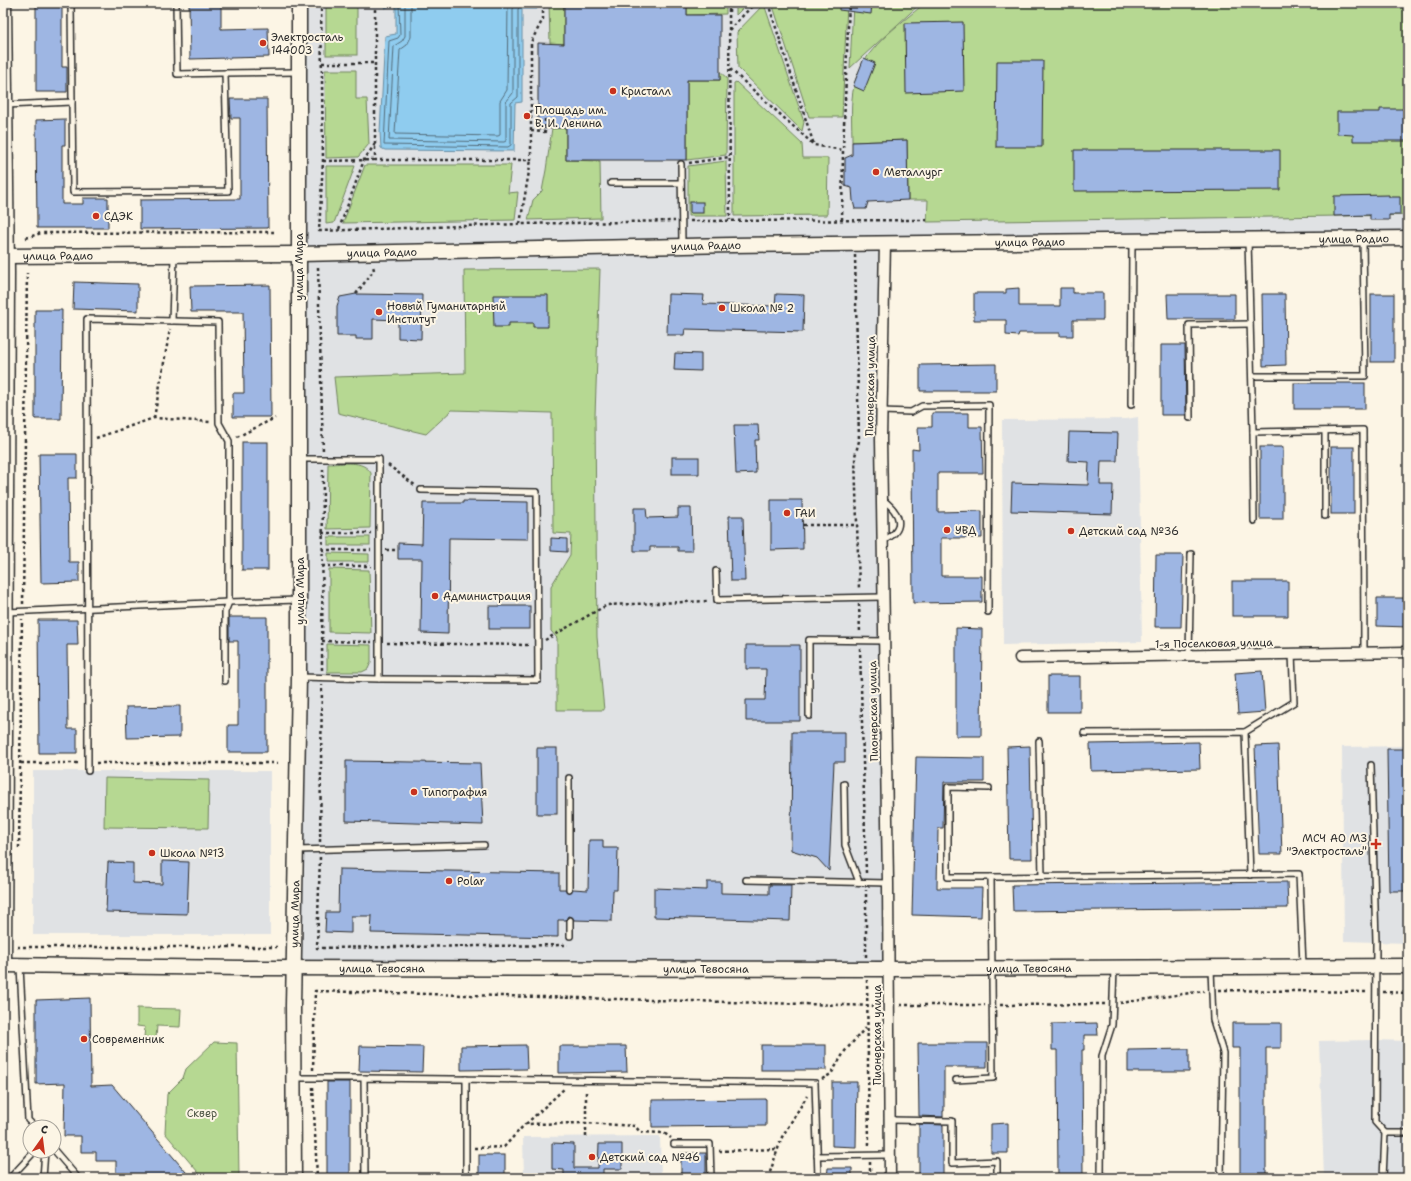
<svg xmlns="http://www.w3.org/2000/svg" width="1411" height="1181" font-family="'Shantell Sans',sans-serif">
<rect width="100%" height="100%" fill="#fcf5e5"/>
<filter id="ink" filterUnits="userSpaceOnUse"><feTurbulence type="fractalNoise" baseFrequency=".025" numOctaves="2"/><feDisplacementMap in="SourceGraphic" scale="8" xChannelSelector="R" yChannelSelector="G"/><feConvolveMatrix kernelMatrix="1 2 1 2 8 2 1 2 1" color-interpolation-filters="sRGB"/></filter>
<g filter="url(#ink)">
<g fill="#e0e2e4">
<polygon points="299,3 1408,3 1408,238 885,243 889,969 295,969"/>
<polygon points="1138,417 1142,642 1003,645 1002,420 1126,419"/>
<polygon points="1408,746 1408,943 1344,941 1342,747"/>
<rect x="33" y="771" width="237" height="164"/>
<polygon points="1374,1040 1408,1041 1408,1178 1324,1178 1319,1041"/>
<polygon points="660,1136 661,1178 524,1178 523,1137"/>
</g>
<g fill="#b6d892" stroke="#70825e">
<rect x="326" y="3" width="31" height="52"/>
<polygon points="549,3 564,3 564,44 550,43"/>
<polygon points="687,3 726,3 726,14 687,15"/>
<polygon points="736,3 748,3 736,15"/>
<polygon points="772,3 847,3 842,117 809,117"/>
<polygon points="853,3 921,3 850,68"/>
<path d="M 925,3 L 1408,3 L 1408,215 L 927,222 L 928,200 L 908,200 L 907,140 L 852,142 C 852,125 850,102 854,86 C 862,49 898,26 925,3 Z"/>
<polygon points="764,4 804,122 802,131 738,68 737,32"/>
<polygon points="325,70 356,70 356,99 367,99 369,144 358,157 326,158"/>
<polygon points="720,72 727,78 726,155 687,160 687,80 720,80"/>
<polygon points="736,82 802,144 803,158 828,158 827,215 734,216 734,83"/>
<polygon points="566,101 566,160 600,161 601,218 528,220 533,200 542,191 546,170 552,128"/>
<polygon points="726,161 727,216 688,216 688,166"/>
<polygon points="365,165 511,165 508,193 518,192 515,220 343,223"/>
<polygon points="326,166 355,166 334,223 326,224"/>
<polygon points="600,269 595,416 597,637 604,710 557,710 557,638 551,631 551,586 570,555 571,534 553,533 552,413 452,410 426,434 338,413 334,377 465,373 464,270"/>
<path d="M 328,464 C 342,464 363,459 371,473 L 370,528 L 327,529 Z"/>
<rect x="328" y="537" width="42" height="8"/>
<polygon points="328,553 369,554 369,562 328,562"/>
<polygon points="329,569 369,570 371,633 329,632"/>
<polygon points="327,644 371,645 371,662 368,669 362,672 327,672"/>
<polygon points="105,778 209,780 208,828 104,827"/>
<polygon points="137,1008 181,1009 180,1027 157,1026 156,1038 144,1037 145,1027 137,1026"/>
<polygon points="214,1042 237,1043 239,1178 203,1178 165,1133 167,1094 183,1078 186,1069"/>
</g>
<polygon fill="#8fccef" stroke="#678ca1" points="385,3 537,3 537,9 522,9 522,102 515,103 514,151 385,150 381,148 380,132 385,36 396,34 396,4 385,8"/>
<g fill="none" stroke-linecap="round" stroke-linejoin="round">
<g stroke="#536b79" stroke-width="1">
<polyline points="399,3 400,35 398,38 389,41 384,145 508,147 511,145 511,103 518,97 518,9 521,5 533,3"/>
<polyline points="405,3 405,36 402,41 394,46 389,140 504,142 506,141 506,102 513,93 513,9 515,3"/>
<polyline points="411,3 411,37 407,45 400,50 395,134 498,136 500,135 500,101 507,90 508,3"/>
</g>
</g>
<g fill="#9eb6e3" stroke="#2b2b2b">
<polygon points="36,3 62,3 62,67 67,67 67,92 36,92"/>
<polygon points="189,3 221,3 221,29 268,28 269,57 190,59"/>
<polygon points="564,3 687,3 687,15 720,15 720,80 687,80 687,160 566,160 566,128 538,129 538,43 564,44"/>
<polygon points="839,3 872,3 871,14 839,10"/>
<polygon points="963,22 964,91 906,93 905,23"/>
<polygon points="864,58 875,63 864,91 853,86"/>
<polygon points="997,61 1043,61 1042,147 996,147"/>
<polygon points="230,99 267,99 268,228 140,229 140,200 240,199 240,118 231,118"/>
<polygon points="1380,109 1408,109 1408,141 1353,141 1353,135 1337,134 1337,112 1380,112"/>
<polygon points="65,119 65,145 62,145 62,204 83,204 83,198 108,198 108,228 37,228 36,120"/>
<polygon points="907,140 908,200 868,202 866,209 855,209 853,201 852,188 845,186 845,158 852,155 852,142"/>
<polygon points="1074,150 1280,150 1280,190 1074,191"/>
<polygon points="1389,195 1389,197 1400,197 1400,215 1389,215 1389,220 1370,220 1370,215 1334,216 1334,196"/>
<rect x="690" y="202" width="13" height="11"/>
<polygon points="74,282 138,284 138,311 73,309"/>
<polygon points="270,285 271,417 233,417 233,393 244,393 243,312 191,312 190,286"/>
<polygon points="1019,288 1019,306 1060,306 1060,288 1073,288 1073,293 1103,293 1103,320 1073,320 1073,336 1060,336 1060,333 1019,333 1018,336 1006,335 1006,320 974,320 974,293 1006,293 1006,289"/>
<polygon points="356,294 422,295 421,339 398,338 398,320 373,319 373,339 356,339 356,336 337,336 337,306 340,297"/>
<polygon points="668,294 704,295 703,304 775,306 776,294 804,295 803,332 685,329 684,335 667,335"/>
<polygon points="1167,294 1235,294 1235,319 1168,319"/>
<polygon points="1262,294 1285,294 1286,365 1263,366"/>
<rect x="1371" y="294" width="23" height="68"/>
<polygon points="493,295 548,295 548,327 533,327 533,323 509,323 509,327 494,327"/>
<polygon points="35,310 62,310 61,419 35,419"/>
<polygon points="1161,345 1185,345 1186,415 1161,415"/>
<polygon points="675,353 701,354 701,371 674,370"/>
<polygon points="996,364 996,391 920,391 920,365"/>
<rect x="1294" y="383" width="71" height="26"/>
<polygon points="932,413 969,413 969,427 982,427 983,473 938,473 938,512 982,511 982,538 941,538 941,576 982,576 982,602 913,603 912,449 919,450 918,427 932,427"/>
<polygon points="734,425 758,425 759,440 755,440 756,473 736,474"/>
<polygon points="1069,432 1118,433 1117,461 1101,461 1100,485 1113,485 1112,514 1011,511 1012,483 1088,485 1089,462 1068,461"/>
<rect x="242" y="442" width="26" height="128"/>
<rect x="1260" y="447" width="23" height="72"/>
<rect x="1331" y="447" width="23" height="67"/>
<polygon points="39,454 77,454 77,478 68,478 69,562 79,562 79,582 41,583"/>
<rect x="672" y="457" width="27" height="17"/>
<polygon points="771,500 802,500 803,549 771,550"/>
<polygon points="463,501 528,502 528,539 449,538 448,634 421,633 422,559 398,559 398,543 422,544 423,503 463,503"/>
<polygon points="634,508 646,508 647,518 678,517 678,508 691,508 692,551 678,551 678,547 650,547 650,551 634,551"/>
<polygon points="729,516 743,516 745,581 731,581"/>
<polygon points="551,538 567,539 567,552 551,551"/>
<polygon points="1156,555 1183,555 1181,627 1155,627"/>
<rect x="1232" y="581" width="56" height="35"/>
<polygon points="1377,598 1408,598 1408,627 1377,626"/>
<rect x="489" y="606" width="41" height="23"/>
<polygon points="229,617 267,617 267,752 228,752 228,725 238,725 238,641 229,641"/>
<polygon points="38,620 77,620 78,645 67,645 68,729 77,729 77,753 39,753"/>
<polygon points="956,628 982,629 981,736 956,736"/>
<polygon points="746,645 800,645 800,721 746,721 746,700 765,700 766,669 746,669"/>
<polygon points="1262,671 1265,712 1238,714 1235,673"/>
<rect x="1048" y="676" width="32" height="36"/>
<polygon points="180,706 180,737 127,738 126,707"/>
<polygon points="792,732 845,732 845,762 834,762 829,871 817,858 791,850"/>
<polygon points="1199,742 1200,769 1091,771 1090,744"/>
<polygon points="1278,745 1282,854 1259,854 1255,746"/>
<polygon points="1030,746 1032,859 1009,859 1007,747"/>
<rect x="537" y="748" width="20" height="66"/>
<polygon points="1387,749 1408,749 1408,891 1389,891"/>
<polygon points="916,757 984,758 984,782 944,782 943,828 938,828 937,888 982,888 981,917 912,915"/>
<polygon points="346,761 480,763 483,825 346,821"/>
<polygon points="589,840 603,840 603,848 618,848 617,890 613,890 612,921 574,920 572,917 568,916 566,920 558,920 558,937 371,933 372,916 351,916 351,933 325,932 326,912 338,912 339,869 559,873 559,889 565,889 569,893 573,889 588,890"/>
<polygon points="162,861 189,862 187,914 106,912 108,862 133,863 133,883 162,884"/>
<polygon points="707,882 721,882 721,893 769,894 769,885 791,885 790,921 654,917 654,888 707,890"/>
<polygon points="1287,882 1288,908 1013,911 1012,885"/>
<polygon points="90,998 91,1086 112,1085 191,1178 116,1178 116,1161 96,1161 96,1152 81,1152 81,1136 64,1136 65,1083 36,1084 36,1000"/>
<polygon points="1097,1023 1098,1035 1084,1035 1084,1050 1082,1050 1083,1178 1058,1178 1057,1050 1052,1050 1052,1024"/>
<polygon points="1232,1023 1281,1023 1281,1048 1266,1048 1266,1178 1240,1178 1240,1048 1232,1048"/>
<polygon points="918,1043 987,1043 987,1067 944,1067 944,1111 943,1111 943,1117 919,1116"/>
<polygon points="526,1045 527,1069 461,1070 461,1046"/>
<rect x="761" y="1045" width="65" height="25"/>
<polygon points="360,1046 423,1047 422,1072 359,1071"/>
<polygon points="559,1046 626,1046 627,1072 559,1073"/>
<polygon points="1189,1049 1189,1072 1128,1072 1128,1050"/>
<rect x="327" y="1082" width="23" height="96"/>
<polygon points="832,1082 857,1082 856,1147 832,1146"/>
<polygon points="766,1099 766,1126 652,1127 652,1100"/>
<polygon points="1008,1123 1008,1153 991,1153 991,1124"/>
<polygon points="919,1124 943,1125 943,1178 919,1178"/>
<polygon points="552,1143 574,1144 574,1168 598,1168 599,1144 622,1144 622,1169 603,1169 603,1178 564,1178 564,1170 552,1169"/>
<rect x="681" y="1153" width="25" height="25"/>
<rect x="479" y="1155" width="26" height="23"/>
<polygon points="828,1168 852,1168 852,1178 827,1178"/>
</g>
<g fill="none" stroke-linecap="round" stroke-linejoin="round">
<g stroke="#2b2b2b" stroke-width="8">
<g id="service">
<polyline points="176,3 177,74 225,73"/>
<polyline points="72,102 73,192 228,191 225,73 297,72"/>
<polyline points="6,105 72,102 71,3"/>
<polyline points="681,164 682,244"/>
<polyline points="611,183 681,183"/>
<polyline points="1248,241 1253,432"/>
<polyline points="172,321 174,256"/>
<polyline points="1252,376 1365,376 1363,240"/>
<polyline points="1131,405 1132,243"/>
<polyline points="881,411 911,412 922,406 989,405 988,612"/>
<polyline points="1190,418 1189,325 1250,324"/>
<polyline points="1325,431 1325,516"/>
<path d="M 882,499 C 900,512 908,530 882,541"/>
<polyline points="1254,521 1253,432 1363,430 1364,652"/>
<polyline points="716,571 717,600 883,597"/>
<polyline points="7,612 229,602 225,612 225,681"/>
<polyline points="1189,655 1191,554"/>
<polyline points="300,677 379,679 379,459 300,459"/>
<polyline points="379,679 538,680 537,492 421,490"/>
<polyline points="809,716 809,640 884,641"/>
<polyline points="1245,732 1294,702 1292,654"/>
<polyline points="1084,733 1245,732 1250,875"/>
<polyline points="1039,741 1042,876"/>
<polyline points="1371,765 1376,942 1375,1122 1385,1133 1383,1178"/>
<polyline points="88,771 87,319 218,322 219,423 229,441 229,602 299,600"/>
<polyline points="569,778 569,889"/>
<polyline points="844,784 845,845 859,882"/>
<polyline points="989,788 948,787 948,877 991,877"/>
<polyline points="297,850 484,845"/>
<polyline points="746,880 888,883"/>
<polyline points="570,920 570,936"/>
<polyline points="20,967 28,1120 35,1127"/>
<polyline points="1211,969 1213,1020 1223,1053 1221,1178"/>
<polyline points="295,1078 364,1078"/>
<polyline points="956,1080 993,1078 991,877 1299,874 1303,965"/>
<polyline points="890,1120 952,1121 952,1163 997,1161 997,1178"/>
<polyline points="1385,1133 1408,1133"/>
<polyline points="674,1144 710,1144 711,1178"/>
<polyline points="54,1150 78,1178"/>
<polyline points="817,1156 890,1155"/>
<polyline points="10,1178 35,1151"/>
<polyline points="43,1178 45,1151"/>
<polyline points="365,1178 364,1078 815,1083 818,1178"/>
<polyline points="466,1178 466,1079"/>
<polyline points="1101,1178 1102,1056 1112,1025 1114,968"/>
</g>
</g>
<g stroke="#2b2b2b" stroke-width="13">
<g id="minor">
<polyline points="885,243 881,439 888,883 890,1178"/>
<polyline points="1020,658 1408,652"/>
</g>
</g>
<g stroke="#2b2b2b" stroke-width="17">
<g id="secondary">
<polyline points="4,3 7,273 4,965"/>
<path id="s1" d="M 3,256 L 299,254 L 732,245 L 1408,238"/>
<path id="s2" d="M 3,965 L 244,968 L 889,969 L 1408,966"/>
<path id="s3" d="M 294,1178 L 293,1006 L 299,677 L 299,3"/>
</g>
</g>
<g stroke="#2b2b2b" stroke-width="2.5" stroke-dasharray="3 3" stroke-linecap="butt">
<polyline points="321,3 323,161 319,231 520,224 675,221"/>
<polyline points="375,3 375,160 531,160 531,42 543,19 543,3"/>
<polyline points="729,3 730,220"/>
<polyline points="768,3 814,145 843,150"/>
<polyline points="729,30 755,3"/>
<polyline points="322,63 375,63"/>
<polyline points="730,69 814,145"/>
<polyline points="531,131 545,132 545,118"/>
<polyline points="323,161 375,160"/>
<polyline points="689,163 730,157"/>
<polyline points="842,220 843,150 849,3"/>
<polyline points="690,221 927,220"/>
<polyline points="520,224 531,160"/>
<polyline points="339,229 364,160 375,144"/>
<polyline points="26,238 41,233 274,232"/>
<polyline points="855,255 859,441 855,456 859,589"/>
<polyline points="318,267 323,452"/>
<polyline points="356,294 374,270 373,266"/>
<polyline points="154,418 170,329"/>
<polyline points="237,437 275,418"/>
<polyline points="96,438 154,418 211,422"/>
<polyline points="388,465 416,486"/>
<polyline points="803,525 857,525"/>
<polyline points="322,533 371,533"/>
<polyline points="322,550 371,550"/>
<polyline points="386,550 398,550"/>
<polyline points="322,566 371,566"/>
<polyline points="23,604 27,273"/>
<polyline points="859,604 860,633"/>
<polyline points="545,640 607,605 709,601"/>
<polyline points="322,641 372,642"/>
<polyline points="387,643 530,645"/>
<polyline points="860,648 866,873"/>
<polyline points="322,670 323,467"/>
<polyline points="21,763 81,763"/>
<polyline points="96,763 278,763"/>
<polyline points="320,842 322,685"/>
<polyline points="19,848 22,619"/>
<polyline points="320,857 317,948 568,945"/>
<polyline points="17,947 277,947"/>
<polyline points="866,957 866,890"/>
<polyline points="867,980 869,1147"/>
<polyline points="1219,990 1368,992"/>
<polyline points="1383,992 1408,993"/>
<polyline points="1120,1003 1204,991"/>
<polyline points="900,1005 985,1005"/>
<polyline points="1000,1005 1105,1004"/>
<polyline points="313,1070 315,991 879,1006"/>
<polyline points="822,1079 831,1074 845,1051 867,1026"/>
<polyline points="313,1087 317,1178"/>
<polyline points="526,1124 565,1088"/>
<polyline points="586,1137 586,1089"/>
<polyline points="474,1148 504,1147 525,1124 586,1123 635,1126 640,1132 664,1133 671,1138"/>
<polyline points="719,1151 778,1149"/>
<polyline points="870,1162 870,1178"/>
<polyline points="768,1178 782,1137 807,1096"/>
</g>
<use href="#service" stroke="#fcf5e5" stroke-width="5"/>
<use href="#minor" stroke="#fcf5e5" stroke-width="10"/>
<use href="#secondary" stroke="#fcf5e5" stroke-width="14"/>
</g>
</g>
<g fill="#c8321e" stroke="#fcf5e5" stroke-width="1.5">
<circle cx="263" cy="43" r="4"/>
<circle cx="613" cy="91" r="4"/>
<circle cx="527" cy="116" r="4"/>
<circle cx="876" cy="172" r="4"/>
<circle cx="96" cy="216" r="4"/>
<circle cx="722" cy="308" r="4"/>
<circle cx="379" cy="312" r="4"/>
<circle cx="787" cy="513" r="4"/>
<circle cx="947" cy="530" r="4"/>
<circle cx="1071" cy="531" r="4"/>
<circle cx="435" cy="596" r="4"/>
<circle cx="414" cy="792" r="4"/>
<path d="M1374 838h4v4h4v4h-4v4h-4v-4h-4v-4h4z"/>
<circle cx="152" cy="853" r="4"/>
<circle cx="449" cy="881" r="4"/>
<circle cx="84" cy="1039" r="4"/>
<circle cx="592" cy="1157" r="4"/>
</g>
<g text-anchor="middle" stroke-width="4" stroke-linejoin="round" paint-order="stroke">
<g font-size="11" fill="#2b2b2b" stroke="#fcf5e5" text-anchor="start">
<text x="271" y="41">Электросталь<tspan x="271" dy="13">144003</tspan></text>
<text x="621" y="95">Кристалл</text>
<text x="535" y="114">Площадь им.<tspan x="535" dy="13">В. И. Ленина</tspan></text>
<text x="884" y="176">Металлург</text>
<text x="104" y="220">СДЭК</text>
<text x="387" y="310">Новый Гуманитарный<tspan x="387" dy="13">Институт</tspan></text>
<text x="730" y="312">Школа № 2</text>
<text x="795" y="517">ГАИ</text>
<text x="955" y="534">УВД</text>
<text x="1079" y="535">Детский сад №36</text>
<text x="443" y="600">Администрация</text>
<text x="422" y="796">Типография</text>
<text x="1367" y="842" text-anchor="end">МСЧ АО МЗ<tspan x="1367" dy="13">"Электросталь"</tspan></text>
<text x="160" y="857">Школа №13</text>
<text x="457" y="885">Polar</text>
<text x="92" y="1043">Современник</text>
<text x="600" y="1161">Детский сад №46</text>
</g>
<g font-size="11" fill="#2b2b2b" stroke="#fcf5e5">
<text dy="4" stroke="none"><textPath href="#s1" startOffset="1351">улица Радио</textPath></text>
<text dy="4" stroke="none"><textPath href="#s1" startOffset="1027">улица Радио</textPath></text>
<text dy="4" stroke="none"><textPath href="#s1" startOffset="703">улица Радио</textPath></text>
<text dy="4" stroke="none"><textPath href="#s1" startOffset="379">улица Радио</textPath></text>
<text dy="4" stroke="none"><textPath href="#s1" startOffset="55">улица Радио</textPath></text>
<text transform="translate(299 267) rotate(-90)" y="4">улица Мира</text>
<text transform="translate(870 386) rotate(-89)" y="4">Пионерская улица</text>
<text transform="translate(300 591) rotate(-90)" y="4">улица Мира</text>
<text transform="translate(1214 643) rotate(-1)" y="4">1-я Поселковая улица</text>
<text transform="translate(873 711) rotate(-91)" y="4">Пионерская улица</text>
<text dy="4" stroke="none"><textPath href="#s3" startOffset="264">улица Мира</textPath></text>
<text dy="4" stroke="none"><textPath href="#s2" startOffset="1026">улица Тевосяна</textPath></text>
<text dy="4" stroke="none"><textPath href="#s2" startOffset="379">улица Тевосяна</textPath></text>
<text dy="4" stroke="none"><textPath href="#s2" startOffset="703">улица Тевосяна</textPath></text>
<text transform="translate(877 1035) rotate(-90)" y="4">Пионерская улица</text>
</g>
<g font-size="11" fill="#4e5645" stroke="#fcf5e5">
<text x="202" y="1117">Сквер</text>
</g>
</g>
<rect width="1411" height="1181" fill="none" stroke="#fcf5e5" stroke-width="16"/>
<rect x="8" y="8" width="1395" height="1165" fill="none" stroke="#2b2b2b" stroke-width="1.5" filter="url(#ink)"/>
<g transform="translate(42 1139) rotate(14)"><circle r="19" fill="#fcf5e5" stroke="#a8a49b"/>
<path d="M0-3L7 15L0 10L-7 15Z" fill="#c8321e"/>
<text y="-6" font-size="11" font-weight="bold" text-anchor="middle" fill="#2b2b2b">С</text>
</g>
</svg>
